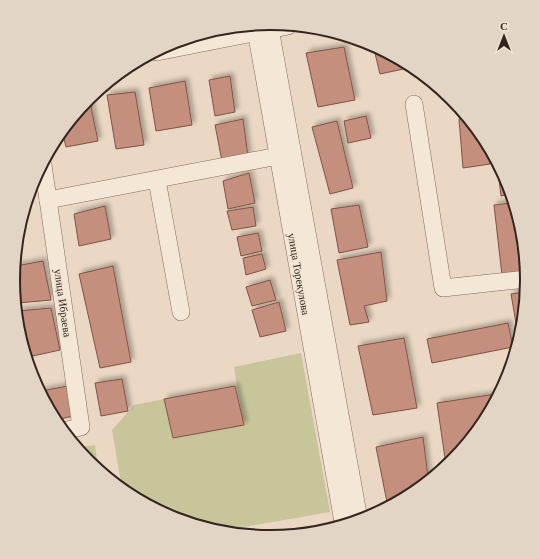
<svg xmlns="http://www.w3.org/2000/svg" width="540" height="559" font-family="Georgia,serif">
<defs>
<filter id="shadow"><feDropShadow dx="3.5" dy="-3.5" stdDeviation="2" flood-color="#0004"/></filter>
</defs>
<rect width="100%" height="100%" fill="#ead8c4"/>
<g fill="#c7c599">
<polygon points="301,353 330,512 232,529 171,517 121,483 112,430 134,405 164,399 173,438 243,425 234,367"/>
<polygon points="95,445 98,468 88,461 79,447"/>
</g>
<g fill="#c58f7d" stroke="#805244" filter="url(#shadow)">
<polygon points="373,45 408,68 380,74"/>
<polygon points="344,47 355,100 318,107 306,53"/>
<polygon points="230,76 235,112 215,116 209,80"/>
<polygon points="185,81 192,125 156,131 149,88"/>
<polygon points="135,92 144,145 116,149 107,95"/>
<polygon points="89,97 98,141 66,147 63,135"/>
<polygon points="366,116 371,138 348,143 344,121"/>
<polygon points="465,117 489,153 490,164 463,168 459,119"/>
<polygon points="243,119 248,157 222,161 215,125"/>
<polygon points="337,121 353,188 330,194 312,127"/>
<polygon points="498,171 500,171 508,181 510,194 501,196"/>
<polygon points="249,173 255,203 228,209 223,181"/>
<polygon points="512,203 527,280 503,284 494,205"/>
<polygon points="359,205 368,247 339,253 331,209"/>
<polygon points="105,206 111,239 79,246 74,214"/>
<polygon points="253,207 256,226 232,230 227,211"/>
<polygon points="258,233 262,251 241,256 237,237"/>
<polygon points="381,252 387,301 364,306 369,322 350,325 337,260"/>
<polygon points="262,254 266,269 246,275 243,258"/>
<polygon points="43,261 51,300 18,303 13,279 16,266"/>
<polygon points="113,266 131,362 100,368 79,274"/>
<polygon points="270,280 276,300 252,306 246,287"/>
<polygon points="525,292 517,329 511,294"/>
<polygon points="279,302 286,331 260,337 252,310"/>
<polygon points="51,308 60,350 28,357 19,311"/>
<polygon points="508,323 513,347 432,363 427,339"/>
<polygon points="404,338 417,408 373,415 358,346"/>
<polygon points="122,379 128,411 101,416 95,383"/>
<polygon points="68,386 74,416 60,419 41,391"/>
<polygon points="235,386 244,425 173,438 164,399"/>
<polygon points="496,394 452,461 446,465 437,403"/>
<polygon points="423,437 428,477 393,501 387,502 376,447"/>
</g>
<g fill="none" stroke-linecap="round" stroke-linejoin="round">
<g stroke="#836a5c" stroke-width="18">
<g id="minor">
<polyline points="269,23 359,519"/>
<polyline points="255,25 343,522"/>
<polyline points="157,52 288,26"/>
<polyline points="414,104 443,288 527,279"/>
<polyline points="43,165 81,427 67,430"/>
<polyline points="157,180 181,312"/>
<polyline points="48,200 278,156"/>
</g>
</g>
<use href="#minor" stroke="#f5e7d6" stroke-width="17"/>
</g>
<g text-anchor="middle" stroke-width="3.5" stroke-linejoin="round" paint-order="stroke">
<g font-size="11" fill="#34251f" stroke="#f2e4d3">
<text transform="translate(299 274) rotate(80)" y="4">улица Торекулова</text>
<text transform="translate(63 303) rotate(82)" y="4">улица Ибраева</text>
</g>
</g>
<path d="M0 0H540V559H0ZM20 280a250 250 0 1 1 500 0a250 250 0 1 1-500 0Z" fill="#e3d5c5" fill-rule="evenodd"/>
<path fill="none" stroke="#34251f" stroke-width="2" d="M20 280a250 250 0 1 1 500 0a250 250 0 1 1-500 0Z"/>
<g transform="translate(504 36)" stroke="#f2e4d3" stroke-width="3" paint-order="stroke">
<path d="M0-3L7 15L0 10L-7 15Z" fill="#34251f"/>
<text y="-6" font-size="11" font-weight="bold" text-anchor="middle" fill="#34251f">С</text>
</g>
</svg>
